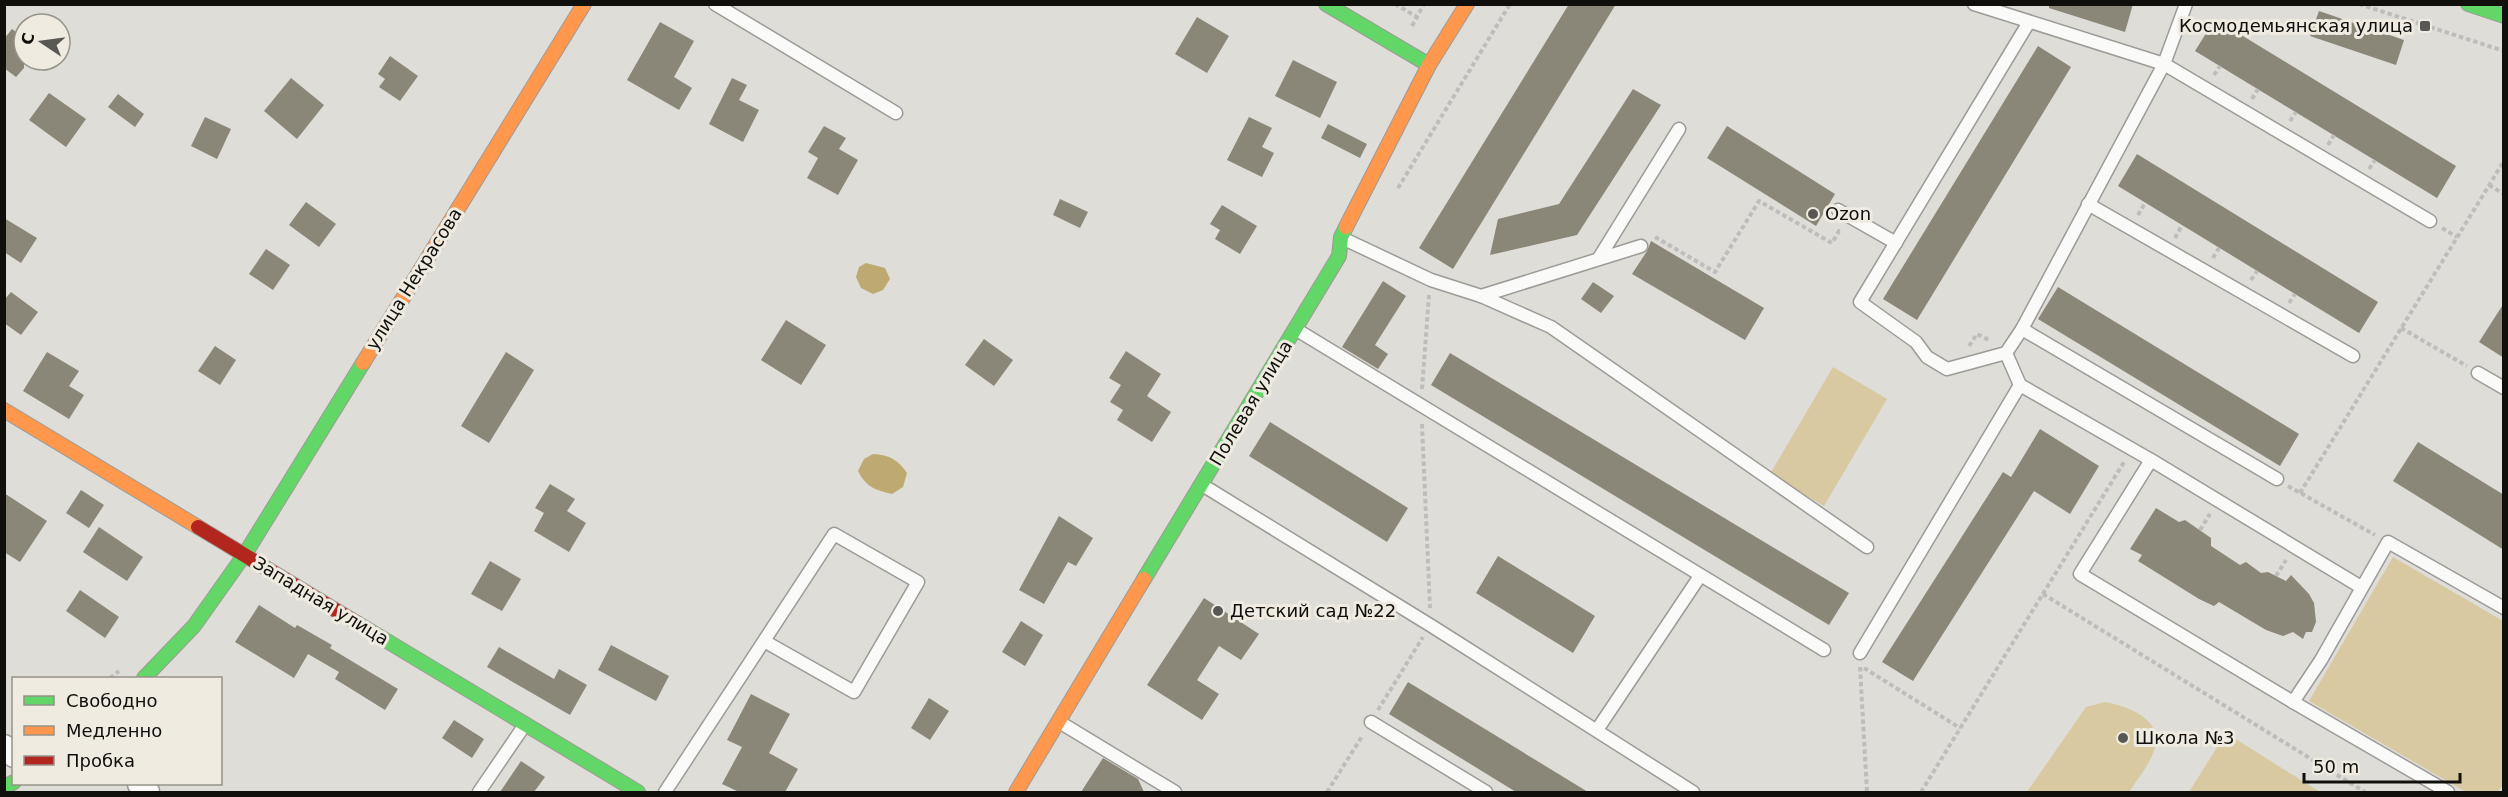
<svg xmlns="http://www.w3.org/2000/svg" width="2508" height="797" font-family="'DejaVu Sans',sans-serif">
<rect width="100%" height="100%" fill="#deddd8"/>
<g fill="#d8c9a1">
<polygon points="1833,367 1887,399 1824,506 1770,474"/>
<polygon points="2393,557 2503,621 2504,783 2498,792 2466,792 2309,701"/>
<path d="M 2105,702 C 2123,705 2159,717 2156,742 C 2154,760 2138,778 2129,792 L 2027,792 L 2086,707 Z"/>
<polygon points="2226,733 2320,792 2189,792"/>
</g>
<g fill="#bea971">
<polygon points="866,263 885,268 890,279 883,290 873,294 861,288 856,277 859,267"/>
<path d="M 873,454 C 890,455 898,460 907,473 L 903,487 L 892,494 C 875,490 866,487 858,471 L 864,459 Z"/>
</g>
<g fill="#8b8778">
<polygon points="1569,4 1616,4 1453,269 1419,248"/>
<polygon points="2049,4 2133,4 2125,32 2049,8"/>
<polygon points="2319,11 2404,40 2396,65 2310,36"/>
<polygon points="1197,17 1229,36 1207,73 1175,54"/>
<polygon points="2215,19 2456,166 2437,198 2195,51"/>
<polygon points="660,22 694,41 674,77 692,88 679,110 627,80"/>
<polygon points="12,29 24,38 24,68 16,77 4,68 4,39"/>
<polygon points="2038,46 2071,67 1917,320 1883,299"/>
<polygon points="390,56 418,76 400,101 379,87 385,79 378,74"/>
<polygon points="1293,60 1337,82 1320,118 1275,96"/>
<polygon points="291,78 324,105 297,139 264,111"/>
<polygon points="732,78 747,85 739,100 759,110 743,142 709,124"/>
<polygon points="1633,89 1661,105 1577,235 1490,255 1498,219 1559,204"/>
<polygon points="49,93 86,119 66,147 29,120"/>
<polygon points="118,94 144,114 135,127 108,107"/>
<polygon points="205,117 231,129 217,159 191,146"/>
<polygon points="1249,117 1272,128 1262,147 1274,153 1262,177 1227,160"/>
<polygon points="1328,124 1367,144 1360,158 1321,138"/>
<polygon points="824,126 846,138 839,149 858,160 838,195 807,178 818,158 808,152"/>
<polygon points="1727,126 1835,194 1816,226 1707,158"/>
<polygon points="2137,154 2378,302 2359,333 2118,186"/>
<polygon points="1060,199 1088,212 1080,228 1053,215"/>
<polygon points="306,202 336,224 319,247 289,225"/>
<polygon points="1222,205 1257,226 1240,254 1215,239 1220,230 1210,224"/>
<polygon points="4,218 37,238 21,263 4,252"/>
<polygon points="1651,241 1764,308 1745,340 1632,274 1647,251"/>
<polygon points="266,249 290,265 273,290 249,274"/>
<polygon points="1383,281 1406,296 1375,345 1388,354 1378,369 1342,347"/>
<polygon points="1593,282 1614,296 1601,313 1581,299"/>
<polygon points="2058,287 2299,434 2280,466 2038,319"/>
<polygon points="11,292 38,312 21,335 4,323 4,300"/>
<polygon points="2504,303 2504,358 2479,342"/>
<polygon points="786,320 826,345 801,385 761,360"/>
<polygon points="984,339 1013,360 994,386 965,365"/>
<polygon points="215,346 236,360 220,385 198,371"/>
<polygon points="1126,351 1161,374 1147,396 1171,412 1152,442 1117,420 1123,410 1110,402 1121,385 1109,378"/>
<polygon points="47,352 79,371 69,386 84,395 69,419 23,391"/>
<polygon points="506,352 534,370 489,443 461,426"/>
<polygon points="1450,353 1849,593 1829,625 1431,385"/>
<polygon points="1270,422 1408,508 1387,542 1249,456"/>
<polygon points="2040,429 2099,466 2070,514 2034,491 1913,681 1882,662 2003,472 2011,477"/>
<polygon points="2418,442 2504,495 2504,550 2393,481"/>
<polygon points="550,484 575,499 567,511 586,523 569,552 534,531 544,513 535,508"/>
<polygon points="81,490 104,505 89,528 66,513"/>
<polygon points="4,493 47,521 20,562 4,552"/>
<polygon points="2156,508 2179,522 2185,520 2211,538 2211,546 2240,565 2246,562 2261,573 2268,572 2286,581 2291,575 2309,594 2314,603 2316,622 2312,632 2306,632 2303,639 2293,632 2283,636 2266,630 2219,602 2214,606 2199,599 2138,561 2142,555 2130,549"/>
<polygon points="1059,516 1093,538 1076,566 1068,562 1044,604 1019,590"/>
<polygon points="99,527 143,557 127,581 83,552"/>
<polygon points="1498,556 1595,616 1573,653 1476,593"/>
<polygon points="490,561 521,579 502,611 471,594"/>
<polygon points="80,590 119,617 105,638 66,611"/>
<polygon points="1204,598 1259,634 1241,660 1219,646 1197,680 1219,694 1202,720 1147,685"/>
<polygon points="259,605 295,628 297,625 332,645 330,648 398,689 385,710 335,679 339,672 308,654 294,678 235,642"/>
<polygon points="1021,621 1043,635 1025,666 1002,652"/>
<polygon points="611,645 669,676 656,701 598,670"/>
<polygon points="499,647 554,679 559,669 587,685 570,715 487,667"/>
<polygon points="1408,682 1588,792 1516,792 1389,714"/>
<polygon points="751,694 790,714 769,753 798,769 785,792 739,792 722,784 742,747 727,740"/>
<polygon points="929,698 949,711 930,740 911,728"/>
<polygon points="454,720 484,739 472,758 442,738"/>
<polygon points="1103,758 1138,779 1144,792 1081,792"/>
<polygon points="521,761 545,777 534,792 500,792"/>
</g>
<g fill="none" stroke-linecap="round" stroke-linejoin="round">
<g stroke="#9c9b97" stroke-width="15">
<g id="lane">
<polyline points="715,4 896,113"/>
<polyline points="1974,4 2164,64 2430,221"/>
<polyline points="2029,22 1860,302 1916,342 1927,357 1947,369 2006,353 2022,329 2164,64 2186,4"/>
<polyline points="2088,204 2353,356"/>
<polyline points="1838,210 1896,243"/>
<polyline points="1342,238 1431,280 1481,296 1641,246"/>
<polyline points="1599,258 1679,129"/>
<polyline points="1481,296 1551,327 1867,547"/>
<polyline points="2022,329 2277,479"/>
<polyline points="1297,330 1824,650"/>
<polyline points="2006,353 2020,385 2151,460 2361,587"/>
<polyline points="2478,373 2504,388"/>
<polyline points="2151,460 2080,574 2293,702 2321,660 2388,542 2504,608"/>
<polyline points="1204,486 1430,625 1693,792"/>
<polyline points="1860,653 2020,385"/>
<polyline points="2293,702 2448,792"/>
<polyline points="1371,722 1486,792"/>
<polyline points="1061,723 1175,792"/>
<polyline points="1597,730 1700,576"/>
<polyline points="479,792 524,726"/>
<polyline points="665,792 834,534 918,582 854,692 764,641"/>
</g>
</g>
<g stroke="#9c9b97" stroke-width="27">
<g id="street">
<polyline points="4,747 14,755"/>
<polyline points="140,784 147,792"/>
</g>
</g>
<g stroke="#9c9b97" stroke-width="16">
<g id="fast">
<polyline points="1326,4 1429,65"/>
<polyline points="2468,4 2504,16"/>
<polyline points="1144,579 1339,256 1341,237 1346,227"/>
<polyline points="357,623 638,792"/>
<polyline points="144,678 194,626 245,554 363,363"/>
<polyline points="4,787 14,782"/>
</g>
</g>
<g stroke="#9c9b97" stroke-width="16">
<g id="slow">
<polyline points="1346,227 1429,65 1467,4"/>
<polyline points="363,363 584,4"/>
<polyline points="4,410 198,527"/>
<polyline points="1016,792 1144,579"/>
</g>
</g>
<g stroke="#9c9b97" stroke-width="16">
<polyline id="jam" points="198,527 357,623"/>
</g>
<g stroke="#bebdbc" stroke-width="4" stroke-dasharray="4.5 3" stroke-linecap="butt">
<polyline points="1395,4 1417,17"/>
<polyline points="2359,4 2504,51"/>
<polyline points="1412,26 1424,4"/>
<polyline points="2214,75 2220,66"/>
<polyline points="2252,99 2258,89"/>
<polyline points="2290,121 2296,112"/>
<polyline points="2328,145 2334,135"/>
<polyline points="2369,169 2375,160"/>
<polyline points="2489,185 2504,194"/>
<polyline points="1398,188 1510,4"/>
<polyline points="2138,215 2145,203"/>
<polyline points="2442,228 2457,237"/>
<polyline points="1655,237 1715,272 1759,201 1832,243 1839,231 1842,232"/>
<polyline points="2175,238 2182,225"/>
<polyline points="2213,258 2219,248"/>
<polyline points="2251,280 2257,271"/>
<polyline points="2289,303 2295,294"/>
<polyline points="2401,328 2467,366"/>
<polyline points="1969,346 1977,334 1989,340"/>
<polyline points="1422,389 1429,295"/>
<polyline points="1422,424 1430,608"/>
<polyline points="2288,486 2375,535"/>
<polyline points="2300,493 2504,161"/>
<polyline points="2200,530 2210,514"/>
<polyline points="2276,576 2286,560"/>
<polyline points="2043,594 2365,792"/>
<polyline points="1860,667 1867,792"/>
<polyline points="1864,668 1960,728"/>
<polyline points="110,678 119,671"/>
<polyline points="1378,710 1423,637"/>
<polyline points="1327,792 1363,735"/>
<polyline points="1921,792 2124,462"/>
</g>
<use href="#lane" stroke="#fafaf9" stroke-width="12"/>
<use href="#street" stroke="#fafaf9" stroke-width="24"/>
<use href="#fast" stroke="#63d668" stroke-width="14"/>
<use href="#slow" stroke="#ff974d" stroke-width="14"/>
<use href="#jam" stroke="#b3261e" stroke-width="14"/>
</g>
<g fill="#585753" stroke="#efebe1" stroke-width="2">
<rect x="2419" y="20" width="12" height="12" rx="3"/>
<circle cx="1813" cy="214" r="6"/>
<circle cx="1218" cy="611" r="6"/>
<circle cx="2123" cy="738" r="6"/>
</g>
<g text-anchor="middle" stroke-width="6" stroke-linejoin="round" paint-order="stroke">
<g font-size="18" fill="#100f0b" stroke="#efebe1" text-anchor="start">
<text x="2413" y="32" text-anchor="end">Космодемьянская улица</text>
<text x="1825" y="220">Ozon</text>
<text x="1230" y="617">Детский сад №22</text>
<text x="2135" y="744">Школа №3</text>
</g>
<g font-size="18" fill="#100f0b" stroke="#efebe1">
<text transform="translate(414 279) rotate(-58)" y="6">улица Некрасова</text>
<text transform="translate(1251 403) rotate(-59)" y="6">Полевая улица</text>
<text transform="translate(321 601) rotate(31)" y="6">Западная улица</text>
</g>
</g>
<rect width="2508" height="797" fill="none" stroke="#100f0b" stroke-width="12"/>
<rect x="12" y="677" width="210" height="108" fill="#efebe1" stroke="#96938b" stroke-width="1.5"/>
<rect x="24" y="696" width="30" height="9" fill="#63d668" stroke="#96938b" stroke-width="1.5"/>
<text x="66" y="707" font-size="18" fill="#100f0b">Свободно</text>
<rect x="24" y="726" width="30" height="9" fill="#ff974d" stroke="#96938b" stroke-width="1.5"/>
<text x="66" y="737" font-size="18" fill="#100f0b">Медленно</text>
<rect x="24" y="756" width="30" height="9" fill="#b3261e" stroke="#96938b" stroke-width="1.5"/>
<text x="66" y="767" font-size="18" fill="#100f0b">Пробка</text>
<g transform="translate(42 42) rotate(283)"><circle r="28" fill="#efebe1" stroke="#96938b" stroke-width="1.5"/>
<path d="M0-4.5L10 22L0 15L-10 22Z" fill="#585753"/>
<text y="-9" font-size="16" font-weight="bold" text-anchor="middle" fill="#100f0b">С</text>
</g>
<path d="M2304 773v9h156v-9" fill="none" stroke="#100f0b" stroke-width="3"/>
<text x="2313" y="773" font-size="18" fill="#100f0b" stroke="#efebe1" stroke-width="4.5" paint-order="stroke">50 m</text>
</svg>
